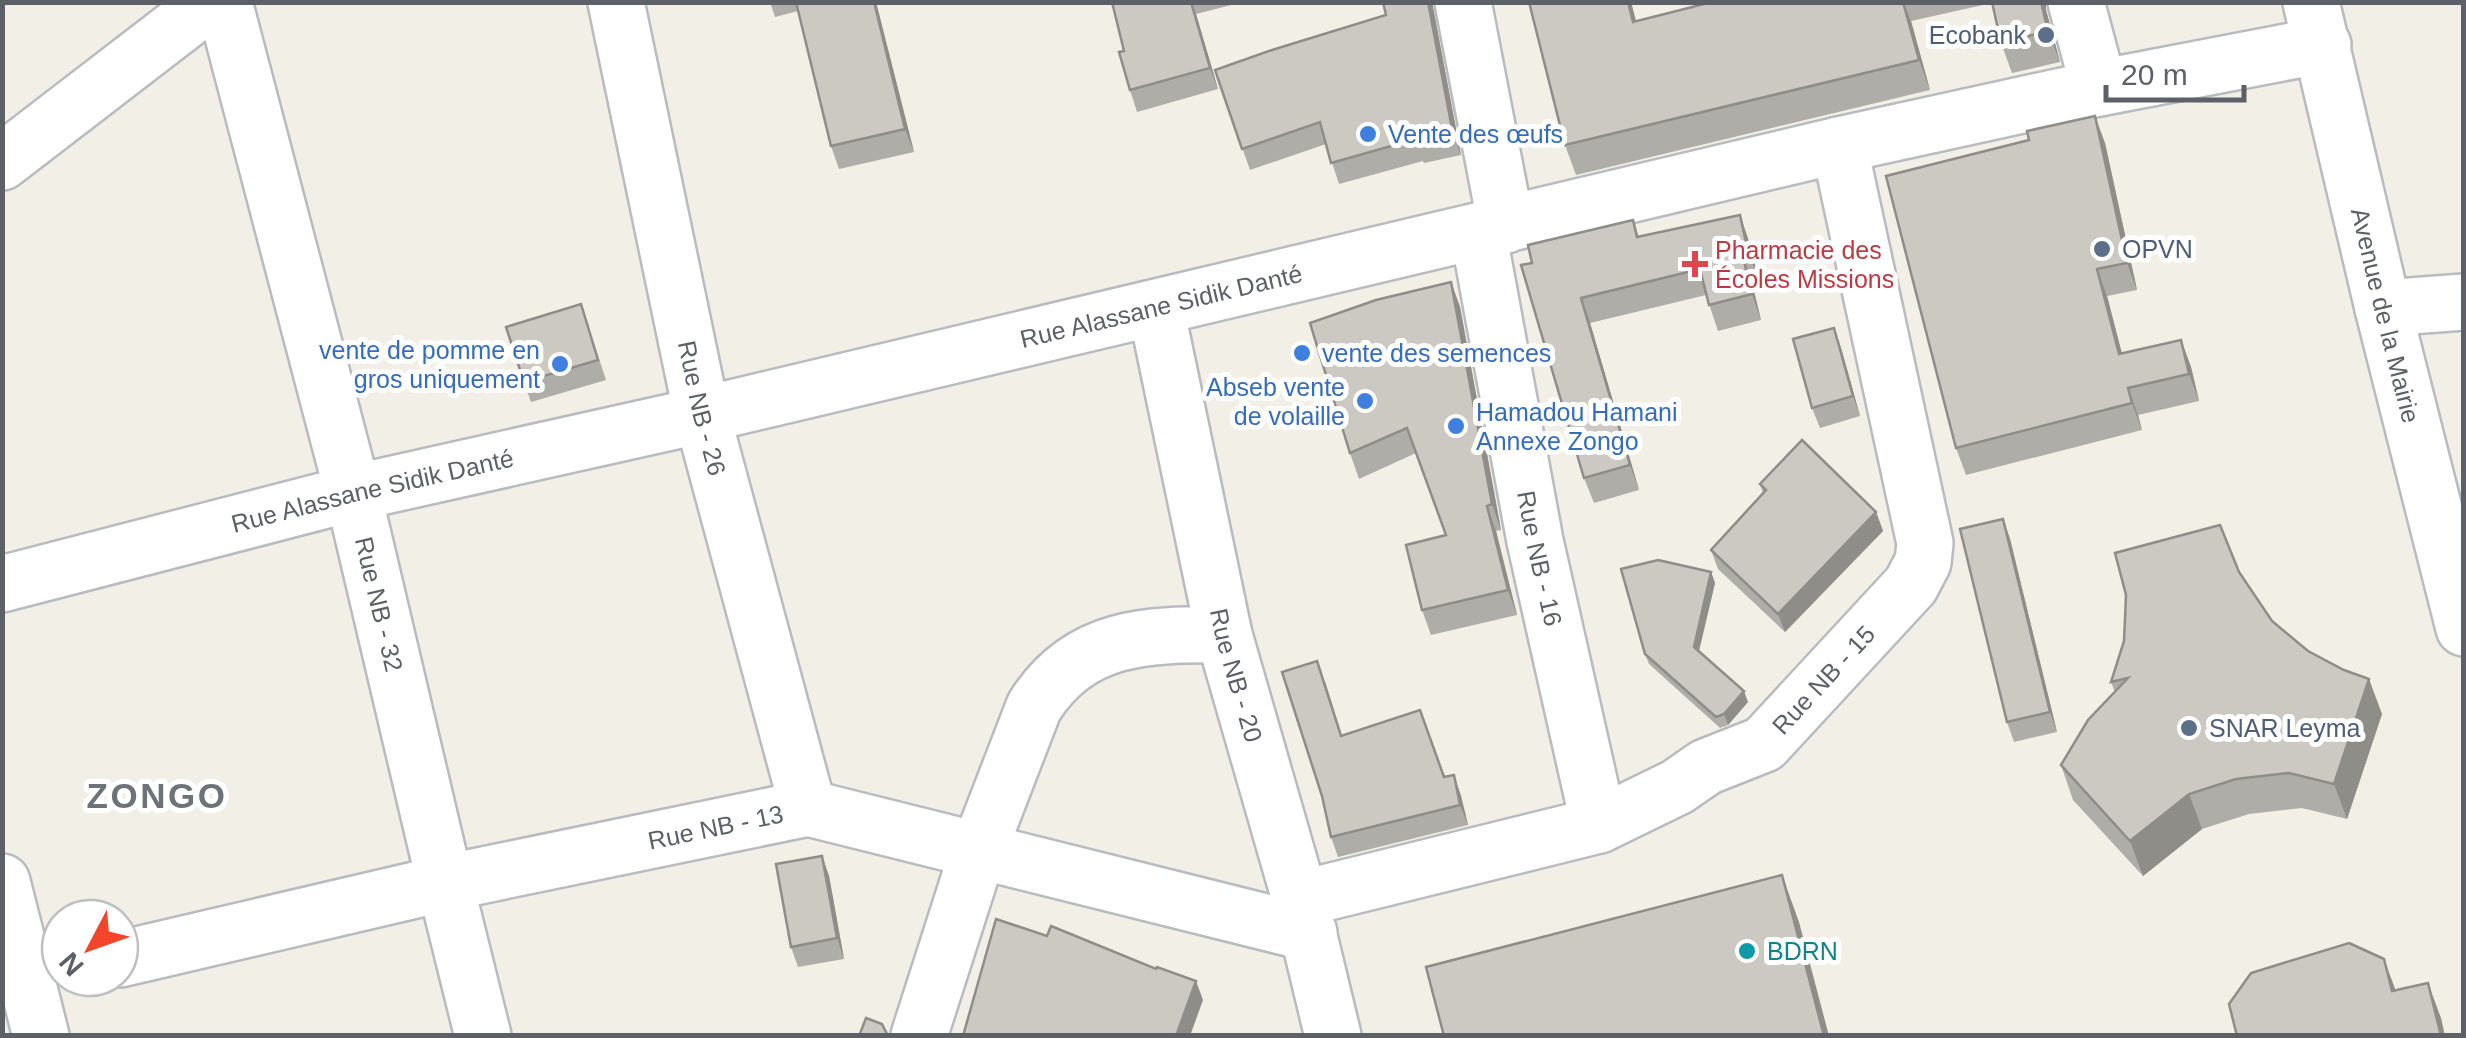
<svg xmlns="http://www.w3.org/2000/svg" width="2466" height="1038" font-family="Helvetica,sans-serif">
<rect width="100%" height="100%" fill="#f1efe6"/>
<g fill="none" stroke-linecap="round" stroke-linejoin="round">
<g stroke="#b8bbc0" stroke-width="60">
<g id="minor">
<path id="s1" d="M 224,2 L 353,493 L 445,883 L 483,1036"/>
<path id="s2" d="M 616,2 L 702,415 L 808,808"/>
<polyline points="1463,2 1506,225"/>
<polyline points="2076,2 2099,88"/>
<path id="s3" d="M 2311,2 L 2383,308 L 2464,628"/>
<polyline points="2,162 210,2"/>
<path id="s4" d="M 1478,232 L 1535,541 L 1599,825"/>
<polyline points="2383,308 2464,302"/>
<path id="s5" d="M 1156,309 L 1224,635 L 1300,899 L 1333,1036"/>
<path id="s6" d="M 2,584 L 353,493 L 702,415 L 1839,145 L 2099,88 L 2323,45"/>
<polyline points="2,882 41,1036"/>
<path id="s7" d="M 1300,899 L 1599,825 L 1677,787 L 1706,767 L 1764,744 L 1911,585 L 1923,562 L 1925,543 L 1839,145"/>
<path id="s8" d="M 120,959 L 445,883 L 808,808 L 1309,933"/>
<path d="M 919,1036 L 978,852 L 1034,707 C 1079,635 1148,634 1224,635"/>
</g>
</g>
<use href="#minor" stroke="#fff" stroke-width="55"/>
</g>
<g fill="#afada8">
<polygon points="770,2 876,2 914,152 839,169 831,146 798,11 775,17"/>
<polygon points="1112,2 1243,2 1196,14 1218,89 1137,112 1130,90 1124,51"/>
<polygon points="1383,2 1432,2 1461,155 1424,163 1423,161 1339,184 1326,144 1250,170 1215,70 1386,15"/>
<polygon points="1631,2 1636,21 1712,2 2046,2 2046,10 2060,62 2012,73 2001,43 1992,3 1911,21 1930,90 1576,175 1565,145"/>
<polygon points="2105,143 2137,290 2107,296 2122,354 2181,340 2191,367 2199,401 2138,415 2142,430 1966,475 1956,448"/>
<polygon points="1633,220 1639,237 1749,241 1758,277 1751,279 1761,320 1718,331 1706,295 1590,323 1639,490 1594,503 1584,478 1532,263"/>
<polygon points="1451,282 1460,307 1501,530 1496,531 1517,615 1431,635 1422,610 1446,535 1416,453 1359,479 1350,453"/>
<polygon points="581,304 606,380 531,402 524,382"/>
<polygon points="1841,348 1860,416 1820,428 1812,408"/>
<polygon points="1760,484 1876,512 1883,531 1785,632 1718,569 1711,550 1763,493"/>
<polygon points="2003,519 2010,539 2057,732 2014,742 2007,722"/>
<polygon points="1711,572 1715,583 1699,652 1748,702 1728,725 1720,728 1649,664 1645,654"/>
<polygon points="2239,572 2272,621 2382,714 2347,819 2302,808 2249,814 2202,829 2143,876 2073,800 2061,765 2115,692 2111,682 2124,641 2126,595"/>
<polygon points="1325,681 1342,736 1444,777 1454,775 1461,796 1468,825 1338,857 1331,837"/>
<polygon points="822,856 829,876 844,959 798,967 791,947"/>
</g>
<g fill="#8f8d88">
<polygon points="874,2 876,2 914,152 905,129"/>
<polygon points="1191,2 1196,14 1218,89 1210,68"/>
<polygon points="1428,2 1432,2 1461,155 1453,134"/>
<polygon points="1628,2 1631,2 1644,53 1633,22"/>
<polygon points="1903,2 1911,21 1930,90 1919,60"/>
<polygon points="2041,2 2046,2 2046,10 2060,62 2048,31"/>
<polygon points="2095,116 2105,143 2137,290 2127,263"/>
<polygon points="1740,215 1749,241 1758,277 1748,252"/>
<polygon points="1742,253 1751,279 1761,320 1752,294"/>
<polygon points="2097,269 2107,296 2129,381 2119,354"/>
<polygon points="1451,282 1460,307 1501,530 1492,504"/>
<polygon points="1581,298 1590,323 1639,490 1630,465"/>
<polygon points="1834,328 1841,348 1860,416 1853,396"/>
<polygon points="2181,340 2191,367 2199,401 2189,374"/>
<polygon points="2128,388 2138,415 2142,430 2132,403"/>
<polygon points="1487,506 1496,531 1517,615 1508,590"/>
<polygon points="1876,512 1883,531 1785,632 1778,614"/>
<polygon points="2003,519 2010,539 2057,732 2050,712"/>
<polygon points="1711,572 1715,583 1697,658 1694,647"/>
<polygon points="2369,679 2382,714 2347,819 2334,784"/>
<polygon points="1744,691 1748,702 1728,725 1724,714"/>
<polygon points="1454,775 1461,796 1468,825 1460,805"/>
<polygon points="2189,794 2202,829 2143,876 2130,841"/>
<polygon points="822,856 829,876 844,959 837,938"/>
<polygon points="1782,875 1799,922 1829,1036 1824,1036"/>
<polygon points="2384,959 2397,994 2392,991"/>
<polygon points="1196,981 1203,1000 1190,1036 1176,1036"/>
<polygon points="2428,983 2441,1018 2445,1036 2441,1036"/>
</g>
<g fill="#ccc9c3" stroke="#8f8d88" stroke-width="2.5">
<polygon points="796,2 874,2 905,129 831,146"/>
<polygon points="1112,2 1191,2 1210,68 1130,90 1119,52 1124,51"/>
<polygon points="1383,2 1428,2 1453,134 1417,142 1416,139 1331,163 1320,122 1242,149 1215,70 1272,50 1386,15"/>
<polygon points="1529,2 1628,2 1633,22 1712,2 1903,2 1919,60 1565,145"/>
<polygon points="1992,2 2041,2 2048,31 2001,43"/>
<polygon points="2095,116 2127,263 2097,269 2119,354 2181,340 2189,374 2128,388 2132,403 1956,448 1886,176 2029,140 2027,131"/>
<polygon points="1740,215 1748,252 1742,253 1752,294 1709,305 1700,269 1581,298 1630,465 1584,478 1521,265 1532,263 1528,245 1633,220 1637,237"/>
<polygon points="1451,282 1492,504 1487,506 1508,590 1422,610 1406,545 1446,535 1407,428 1350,453 1310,323 1376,300"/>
<polygon points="581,304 598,360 524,382 506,327"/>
<polygon points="1834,328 1853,396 1812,408 1793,339"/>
<polygon points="1802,440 1876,512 1778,614 1711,550 1766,490 1760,484"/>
<polygon points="2003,519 2050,712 2007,722 1960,529"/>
<polygon points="2220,525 2239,572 2272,621 2308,651 2344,670 2369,679 2334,784 2289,773 2236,779 2189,794 2130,841 2061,765 2088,720 2128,678 2111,682 2124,641 2126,595 2115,553"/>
<polygon points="1658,560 1711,572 1694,647 1744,691 1724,714 1716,717 1645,654 1621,569"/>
<polygon points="1317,661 1341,736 1420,710 1444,777 1454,775 1460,805 1331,837 1322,796 1282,672"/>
<polygon points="822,856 837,938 791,947 776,864"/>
<polygon points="1782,875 1824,1036 1444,1036 1426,967"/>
<polygon points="996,919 1047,936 1051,926 1156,969 1157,967 1196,981 1176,1036 963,1036"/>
<polygon points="2349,943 2384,959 2392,991 2428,983 2441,1036 2237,1036 2229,1004 2251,973"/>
<polygon points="866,1018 882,1024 888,1036 859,1036"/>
</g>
<g fill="#5c6f8a" stroke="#fff" stroke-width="4">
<circle cx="2046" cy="35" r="10"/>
<circle cx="2102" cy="249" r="10"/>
<circle cx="2189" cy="728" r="10"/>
</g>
<g fill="#3f7fe0" stroke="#fff" stroke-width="4">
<circle cx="1368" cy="134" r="10"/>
<circle cx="1302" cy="353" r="10"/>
<circle cx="560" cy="364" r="10"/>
<circle cx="1365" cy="401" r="10"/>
<circle cx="1456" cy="426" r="10"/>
</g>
<path fill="#e0444e" stroke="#fff" stroke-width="4" d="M1690 249h10v10h10v10h-10v10h-10v-10h-10v-10h10z"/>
<circle fill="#0f9aa8" stroke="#fff" stroke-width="4" cx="1747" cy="951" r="10"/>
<g text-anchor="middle" stroke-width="10" stroke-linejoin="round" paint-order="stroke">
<g font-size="25" fill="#4e5e75" stroke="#fff" text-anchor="start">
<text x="2026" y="44" text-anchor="end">Ecobank</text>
<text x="2122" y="258">OPVN</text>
<text x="2209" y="737">SNAR Leyma</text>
</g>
<g font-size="25" fill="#366cbe" stroke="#fff" text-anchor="start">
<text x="1388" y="143">Vente des œufs</text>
<text x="540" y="359" text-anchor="end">vente de pomme en<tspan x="540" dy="29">gros uniquement</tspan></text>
<text x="1322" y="362">vente des semences</text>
<text x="1345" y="396" text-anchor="end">Abseb vente<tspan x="1345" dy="29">de volaille</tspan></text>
<text x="1476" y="421">Hamadou Hamani<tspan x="1476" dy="29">Annexe Zongo</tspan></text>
</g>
<g font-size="25" fill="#be3a42" stroke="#fff" text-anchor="start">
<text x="1715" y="259">Pharmacie des<tspan x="1715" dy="29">Écoles Missions</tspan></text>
</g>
<g font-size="25" fill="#5d6167" stroke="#fff">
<text dy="9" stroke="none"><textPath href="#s6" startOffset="1192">Rue Alassane Sidik Danté</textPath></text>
<text dy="9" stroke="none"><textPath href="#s3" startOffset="322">Avenue de la Mairie</textPath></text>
<text dy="9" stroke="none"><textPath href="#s2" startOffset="415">Rue NB - 26</textPath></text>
<text dy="9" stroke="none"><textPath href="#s6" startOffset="382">Rue Alassane Sidik Danté</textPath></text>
<text dy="9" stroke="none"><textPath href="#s4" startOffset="332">Rue NB - 16</textPath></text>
<text dy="9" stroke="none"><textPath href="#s1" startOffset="622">Rue NB - 32</textPath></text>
<text dy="9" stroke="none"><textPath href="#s5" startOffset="375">Rue NB - 20</textPath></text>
<text dy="9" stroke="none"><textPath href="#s7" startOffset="580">Rue NB - 15</textPath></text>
<text dy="9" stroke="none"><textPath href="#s8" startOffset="610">Rue NB - 13</textPath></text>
</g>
<g font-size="25" fill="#0d838f" stroke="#fff" text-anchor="start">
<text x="1767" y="960">BDRN</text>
</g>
<g font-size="35" font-weight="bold" letter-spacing="2.5" fill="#6e7379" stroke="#fff">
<text x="157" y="808">ZONGO</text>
</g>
</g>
<rect width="2466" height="1038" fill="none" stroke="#5d6167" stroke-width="10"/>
<g transform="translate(90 948) rotate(229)"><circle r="48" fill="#ffffff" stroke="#bec0c2" stroke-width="2.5"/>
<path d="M0-8L18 38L0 25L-18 38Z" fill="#f44429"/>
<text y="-15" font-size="28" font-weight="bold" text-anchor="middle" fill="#5d6167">N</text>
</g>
<path d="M2106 85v15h138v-15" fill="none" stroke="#5d6167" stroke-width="5"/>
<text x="2121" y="85" font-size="30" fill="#5d6167" stroke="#ffffff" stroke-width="8" paint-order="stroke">20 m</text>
</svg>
